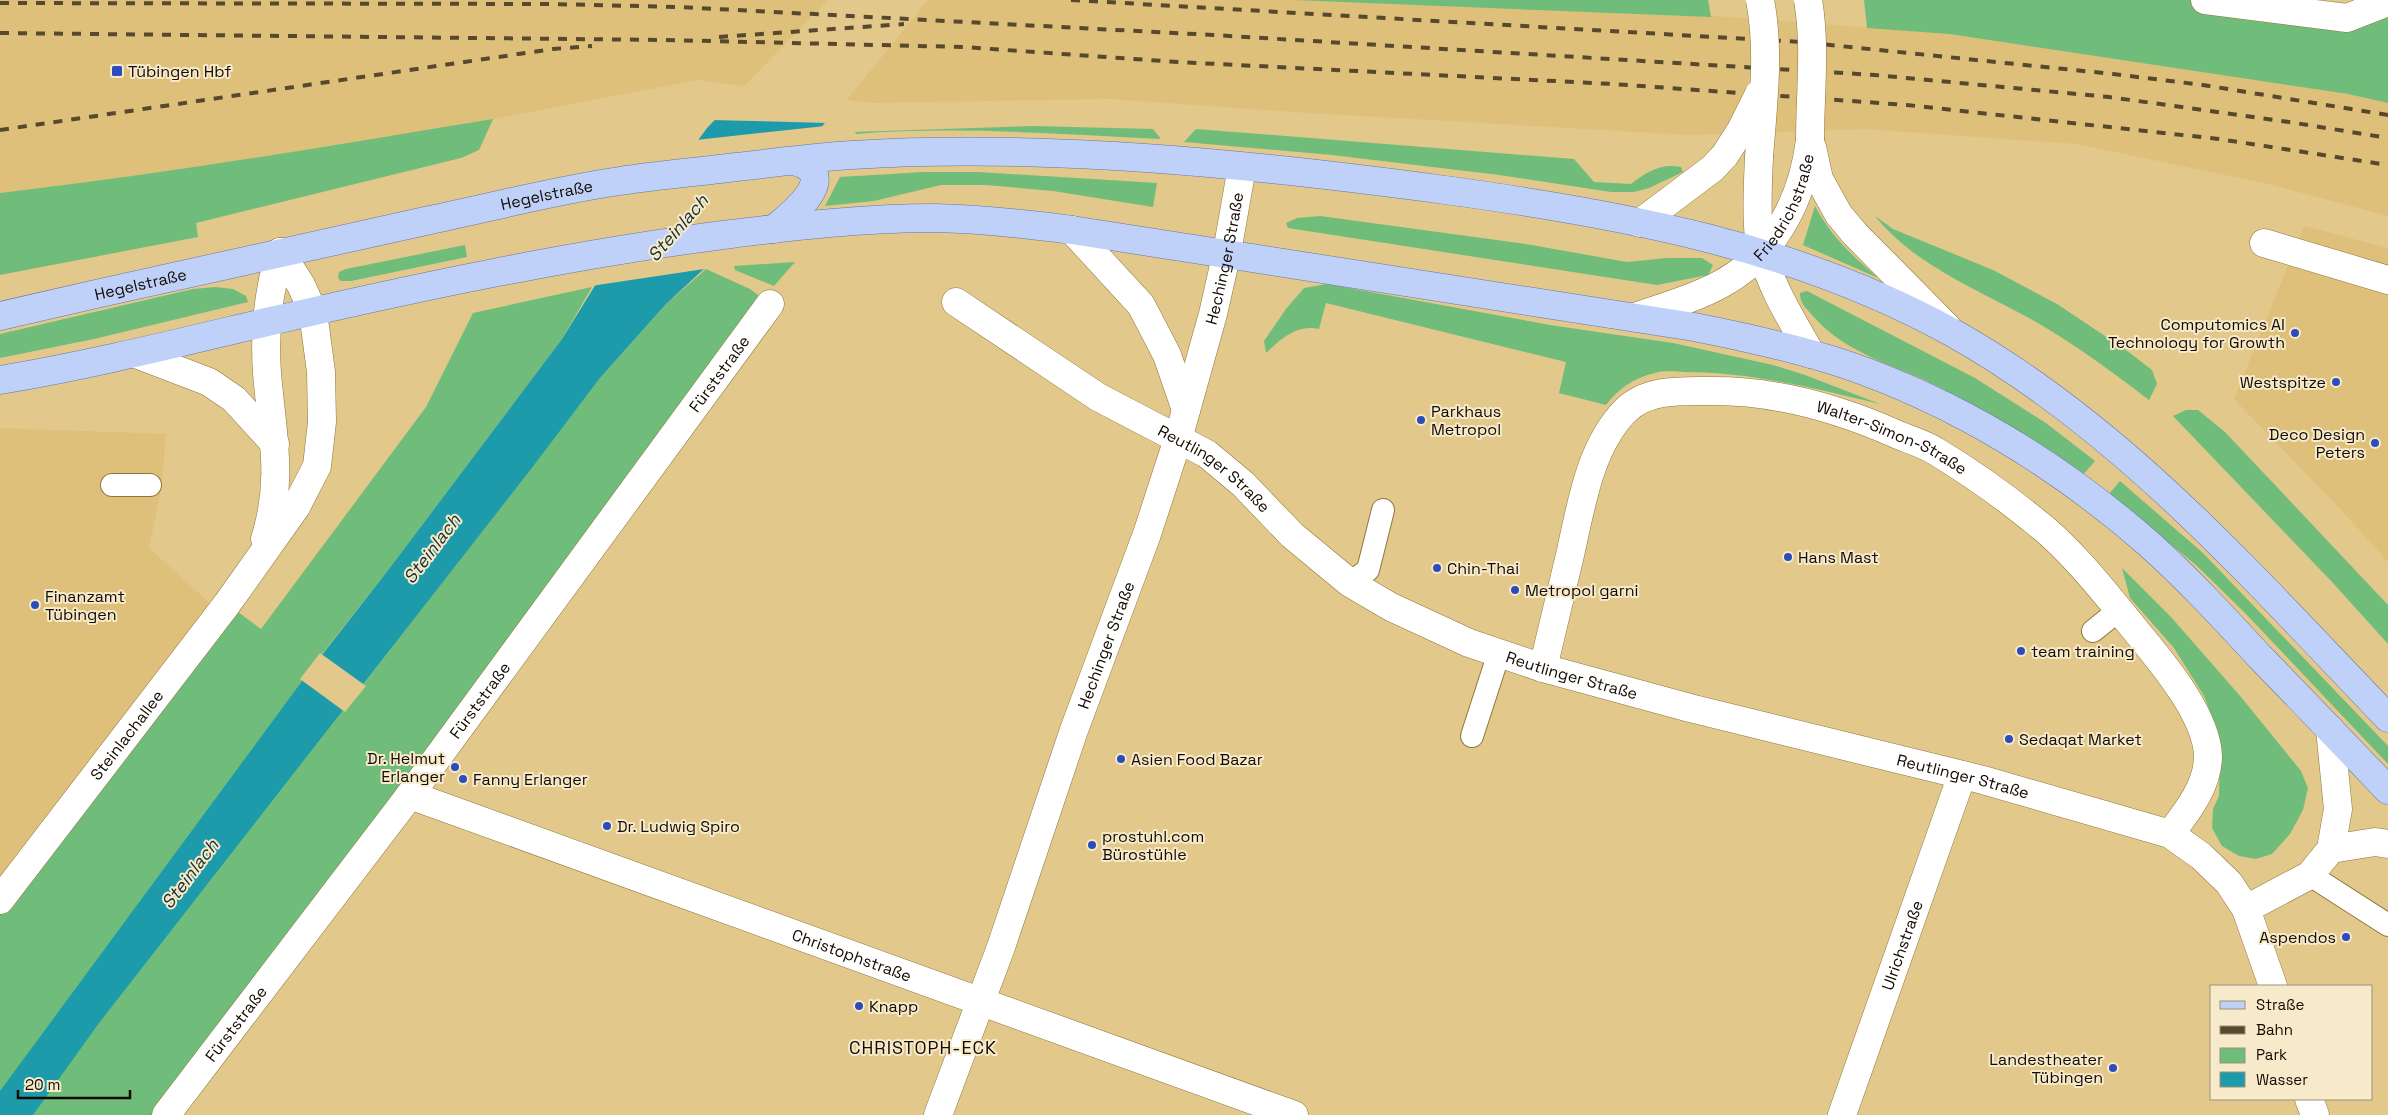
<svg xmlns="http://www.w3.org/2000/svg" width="2388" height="1115" font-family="'Space Grotesk',sans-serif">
<rect width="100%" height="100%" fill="#e2c88a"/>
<g fill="#dec07b">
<polygon points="0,0 1337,0 1678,13 1949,34 2348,94 2388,103 2388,216 2264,183 2076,144 1866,129 1689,135 1308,113 1110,99 872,103 697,80 493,119 274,155 76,184 0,193"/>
<polygon points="2304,226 2388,248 2388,562 2343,512 2234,399"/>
<polygon points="0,428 166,434 161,490 149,548 215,608 0,889"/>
</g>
<g fill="#70bd7b">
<polygon points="1294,0 1708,0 1711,17"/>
<polygon points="1864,0 2205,0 2288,11 2388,2 2388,103 2348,94 1949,34 1867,28"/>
<path d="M 493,119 L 479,150 L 461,158 L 196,223 L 198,237 L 0,275 L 0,193 C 165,174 329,146 493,119 Z"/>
<path d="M 1032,126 L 1153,129 L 1161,139 C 1060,134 957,126 856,134 L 855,132 Z"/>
<path d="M 1196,129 L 1574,159 L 1594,182 L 1631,184 C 1647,172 1660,163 1681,167 L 1683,172 L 1649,188 L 1634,192 L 1611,192 L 1499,175 L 1332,155 L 1184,142 Z"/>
<polygon points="924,172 979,172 1157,183 1153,207 1053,191 986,185 941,185 874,201 825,206 840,177"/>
<path d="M 1815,206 C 1832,238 1852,255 1878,278 L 1803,245 Z"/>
<polygon points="1320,216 1526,244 1627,262 1667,258 1702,258 1713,265 1708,275 1657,285 1288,228 1286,223 1297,218"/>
<path d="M 1875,216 L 1893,229 L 1993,270 L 2057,304 L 2126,350 L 2152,370 L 2157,384 L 2149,400 C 2115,374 2080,348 2043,326 C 1985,292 1918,269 1875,216 Z"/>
<polygon points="465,245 467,257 351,281 341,281 338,278 339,272 346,269"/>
<polygon points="795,262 774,286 735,270 734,266"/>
<polygon points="706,269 750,289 770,304 166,1115 0,1115 0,900 227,604 261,629 426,407 473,313 592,287 562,339 389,569 311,668 352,699 600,378 666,304"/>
<path d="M 1327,284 L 1550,325 L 1673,343 L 1773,365 L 1805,375 L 1880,404 C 1817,389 1751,372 1685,372 C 1676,372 1664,370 1655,373 C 1634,378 1619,388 1606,405 L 1559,393 L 1566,362 L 1326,303 L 1319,329 C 1297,324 1281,339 1266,353 L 1264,341 L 1286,309 L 1304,288 Z"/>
<polygon points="215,287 233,289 246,296 248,302 94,339 0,358 0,334 193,289"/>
<path d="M 1807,291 L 1975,378 L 2046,423 L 2095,461 L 2083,475 C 2037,446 1991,415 1943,389 C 1898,365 1847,356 1812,315 C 1805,307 1800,303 1800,293 Z"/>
<polygon points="2186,410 2198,410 2225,432 2388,605 2388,644 2333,583 2173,416"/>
<polygon points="2120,481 2203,553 2388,746 2388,764 2246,614 2196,565 2109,494"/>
<polygon points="2122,568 2171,617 2241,697 2301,771 2308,788 2303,810 2290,834 2272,854 2256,859 2239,856 2222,846 2212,828 2213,809 2219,796 2220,747 2216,727 2204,696 2174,648 2130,598"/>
</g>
<polygon fill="#1d9baa" points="831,0 925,0 824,124 733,242 666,304 600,378 531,469 99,1023 33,1115 0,1115 0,1091 311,669 389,569 562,339 612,258 707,128"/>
<g fill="#e2c88a">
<polygon points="828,0 928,0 828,123 711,120"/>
<polygon points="825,126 735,244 711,268 591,286 696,140"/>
<polygon points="320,653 366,686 345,712 300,679"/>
</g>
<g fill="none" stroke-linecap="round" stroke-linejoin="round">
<g stroke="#8f773b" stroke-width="24">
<g id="service">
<polyline points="112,485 150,485"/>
<polyline points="1350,583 1368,570 1383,510"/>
<polyline points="2093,631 2119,610"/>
<polyline points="1472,736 1499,653"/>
<polyline points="2310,875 2388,925"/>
</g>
</g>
<g stroke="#8f773b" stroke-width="29">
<g id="minor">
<polyline points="2205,0 2347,18 2388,2"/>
<polyline points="2264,243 2388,280"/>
<path id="s1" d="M 956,302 L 1098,397 L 1207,454 L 1243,484 L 1292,535 L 1350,583 L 1391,607 L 1469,643 L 1543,668 L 1690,708 L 1983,780 L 2170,834 L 2201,856 L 2229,883 L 2246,909 L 2273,986"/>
<polyline points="136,354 209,382 234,399 275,444"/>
<path d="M 265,539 C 284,479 272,434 267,373 C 264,331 268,292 280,252"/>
<path id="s2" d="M 1543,668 C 1552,630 1561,592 1570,555 C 1581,507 1589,448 1625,411 C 1647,389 1680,391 1709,391 C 1774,390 1837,408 1896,434 C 1910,440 1925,444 1937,452 C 1968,471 2004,496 2032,519 C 2072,549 2109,598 2141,637 C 2165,666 2207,717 2208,756 C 2208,786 2187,812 2170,834"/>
<path id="s3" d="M 410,795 L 1294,1115"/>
<polyline points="2331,849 2375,842 2388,844"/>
<path id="s4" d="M 0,900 L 227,604 L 296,507 L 317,466 L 322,422 L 321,372 L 313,312 L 301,285 L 280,252"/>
<polyline points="2246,909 2310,875 2331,849 2338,809 2330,729"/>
<polyline points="2309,1099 2315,1115"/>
<path id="s5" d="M 166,1115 L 410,795 L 770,304"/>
<path id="s6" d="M 1842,1115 L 1962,775"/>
</g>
</g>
<g stroke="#8f773b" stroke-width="29">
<g id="tertiary">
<polyline points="1812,147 1819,179 1839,215 1855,234 1947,327"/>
<path d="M 1759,157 C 1758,180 1755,232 1762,253 C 1772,289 1793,322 1811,354"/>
<polyline points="1640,223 1713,168 1725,155"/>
<polyline points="1072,230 1141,305 1167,355 1186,410"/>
<path id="s7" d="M 1635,317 C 1663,307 1694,299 1721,284 C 1775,255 1803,198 1810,140"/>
<path id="s8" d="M 938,1115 L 1001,947 L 1074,730 L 1147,534 L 1178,439 L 1213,314 L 1227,252 L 1242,167"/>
</g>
</g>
<g stroke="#67769f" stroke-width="29">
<g id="primary">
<path d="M 774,229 C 787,218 827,188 811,170 C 807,165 799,163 794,161"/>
<path id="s9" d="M 0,316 C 143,283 286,251 430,220 C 493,207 556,190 620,181 C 658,175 697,172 736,167 C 774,163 813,157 852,155 C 1048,143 1251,164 1445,190 C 1622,214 1796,246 1953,333 C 2124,429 2254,579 2388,718"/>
<path d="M 0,380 C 90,365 178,343 267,322 C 418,287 569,255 723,235 C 794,226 865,218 936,218 C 981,219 1027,224 1072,230 L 1694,327 C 1745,337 1795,348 1844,364 C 1956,402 2060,466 2149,544 C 2188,579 2224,618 2260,657 C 2303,701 2345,745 2388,790"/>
</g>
</g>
<use href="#service" stroke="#fff" stroke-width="22"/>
<use href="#minor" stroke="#fff" stroke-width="28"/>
<use href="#tertiary" stroke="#fff" stroke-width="28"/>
<use href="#primary" stroke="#bfd0f9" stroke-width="28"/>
<g stroke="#58492e" stroke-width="4" stroke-dasharray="9 9" stroke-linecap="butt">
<polyline points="1071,0 1801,42 2113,74 2203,85 2388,115"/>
<polyline points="0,3 550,4 679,7 1213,35 1875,75 2109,97 2289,122 2388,138"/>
<polyline points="0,33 666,40 963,47 1178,62 1613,84 1907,105 2219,139 2388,165"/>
<polyline points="719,37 904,24"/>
<polyline points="0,130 553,49 592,46"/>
</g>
<g stroke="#8f773b" stroke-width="29" stroke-linecap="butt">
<g id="tertiary-bridge">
<path d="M 1808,0 C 1816,47 1810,93 1810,140"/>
<polyline points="1725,155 1741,130 1759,94"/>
<path d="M 1759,157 C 1763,105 1770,51 1760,0"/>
</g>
</g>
<use href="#tertiary-bridge" stroke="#fff" stroke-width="28"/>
</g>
<g fill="#2e4bbb" stroke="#f7eacb" stroke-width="2">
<rect x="111" y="65" width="12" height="12" rx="2.5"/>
<circle cx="2295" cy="333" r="5"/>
<circle cx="2336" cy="382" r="5"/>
<circle cx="1421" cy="420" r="5"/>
<circle cx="2375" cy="443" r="5"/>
<circle cx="1788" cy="557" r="5"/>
<circle cx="1437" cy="568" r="5"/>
<circle cx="1515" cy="590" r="5"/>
<circle cx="35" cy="605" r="5"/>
<circle cx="2021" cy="651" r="5"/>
<circle cx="2009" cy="739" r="5"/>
<circle cx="1121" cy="759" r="5"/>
<circle cx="455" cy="767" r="5"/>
<circle cx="463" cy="779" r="5"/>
<circle cx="607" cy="826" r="5"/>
<circle cx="1092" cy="845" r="5"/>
<circle cx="2346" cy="937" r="5"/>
<circle cx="859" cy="1006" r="5"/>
<circle cx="2113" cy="1068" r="5"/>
</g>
<g text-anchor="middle" stroke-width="4" stroke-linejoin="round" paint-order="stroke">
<g font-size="16" fill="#130a00" stroke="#f7eacb" text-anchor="start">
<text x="128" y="77">Tübingen Hbf</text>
<text x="2285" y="330" text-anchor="end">Computomics AI<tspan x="2285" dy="18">Technology for Growth</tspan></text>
<text x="2326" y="388" text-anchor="end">Westspitze</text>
<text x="1431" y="417">Parkhaus<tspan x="1431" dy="18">Metropol</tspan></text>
<text x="2365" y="440" text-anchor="end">Deco Design<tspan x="2365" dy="18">Peters</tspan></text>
<text x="1798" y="563">Hans Mast</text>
<text x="1447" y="574">Chin-Thai</text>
<text x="1525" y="596">Metropol garni</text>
<text x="45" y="602">Finanzamt<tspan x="45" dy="18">Tübingen</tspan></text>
<text x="2031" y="657">team training</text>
<text x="2019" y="745">Sedaqat Market</text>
<text x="445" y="764" text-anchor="end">Dr. Helmut<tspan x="445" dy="18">Erlanger</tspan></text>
<text x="1131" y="765">Asien Food Bazar</text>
<text x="473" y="785">Fanny Erlanger</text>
<text x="617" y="832">Dr. Ludwig Spiro</text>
<text x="1102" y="842">prostuhl.com<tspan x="1102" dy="18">Bürostühle</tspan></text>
<text x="2336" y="943" text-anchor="end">Aspendos</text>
<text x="869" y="1012">Knapp</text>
<text x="2103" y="1065" text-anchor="end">Landestheater<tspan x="2103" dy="18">Tübingen</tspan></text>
</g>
<g font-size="16" fill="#130a00" stroke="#f7eacb">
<text dy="6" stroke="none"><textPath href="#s7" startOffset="195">Friedrichstraße</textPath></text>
<text dy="6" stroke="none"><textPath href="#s9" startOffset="560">Hegelstraße</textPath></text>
<text dy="6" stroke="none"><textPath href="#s8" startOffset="904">Hechinger Straße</textPath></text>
<text dy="6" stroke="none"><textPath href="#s9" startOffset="144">Hegelstraße</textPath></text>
<text dy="6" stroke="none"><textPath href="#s5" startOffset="925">Fürststraße</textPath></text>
<text dy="6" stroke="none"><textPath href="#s2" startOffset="552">Walter-Simon-Straße</textPath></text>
<text dy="6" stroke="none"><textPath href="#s1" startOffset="308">Reutlinger Straße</textPath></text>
<text dy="6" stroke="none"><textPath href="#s8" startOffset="499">Hechinger Straße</textPath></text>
<text dy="6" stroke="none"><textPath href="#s1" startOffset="728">Reutlinger Straße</textPath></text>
<text dy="6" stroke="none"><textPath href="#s5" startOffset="520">Fürststraße</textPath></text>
<text dy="6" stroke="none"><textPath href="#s4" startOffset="208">Steinlachallee</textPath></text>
<text dy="6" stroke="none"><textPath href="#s1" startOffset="1132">Reutlinger Straße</textPath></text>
<text dy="6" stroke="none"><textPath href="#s6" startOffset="180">Ulrichstraße</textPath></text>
<text dy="6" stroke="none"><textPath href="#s3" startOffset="470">Christophstraße</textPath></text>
<text dy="6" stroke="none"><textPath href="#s5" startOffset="115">Fürststraße</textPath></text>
</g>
<g font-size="18" font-style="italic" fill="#173034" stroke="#f7eacb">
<text transform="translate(678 228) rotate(-49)" y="6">Steinlach</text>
<text transform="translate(432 549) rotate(-53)" y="6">Steinlach</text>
<text transform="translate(190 874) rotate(-53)" y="6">Steinlach</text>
</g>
<g font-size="18" letter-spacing="1" fill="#130a00" stroke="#f7eacb">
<text x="923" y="1054">CHRISTOPH-ECK</text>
</g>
</g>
<rect x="2210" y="985" width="162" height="115" fill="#f7eacb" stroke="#9c907a"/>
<rect x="2220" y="1001" width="25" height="8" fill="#bfd0f9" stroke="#9c907a"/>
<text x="2256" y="1010" font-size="15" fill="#130a00">Straße</text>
<rect x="2220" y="1026" width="25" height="8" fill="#58492e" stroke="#9c907a"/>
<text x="2256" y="1035" font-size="15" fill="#130a00">Bahn</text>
<rect x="2220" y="1048" width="25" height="15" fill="#70bd7b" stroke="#9c907a"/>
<text x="2256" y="1060" font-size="15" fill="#130a00">Park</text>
<rect x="2220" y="1072" width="25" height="15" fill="#1d9baa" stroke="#9c907a"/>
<text x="2256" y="1085" font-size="15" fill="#130a00">Wasser</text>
<path d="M18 1090v8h112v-8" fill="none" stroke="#130a00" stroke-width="2.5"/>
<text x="25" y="1090" font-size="15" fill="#130a00" stroke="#f7eacb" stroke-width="4" paint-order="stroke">20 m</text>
</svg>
